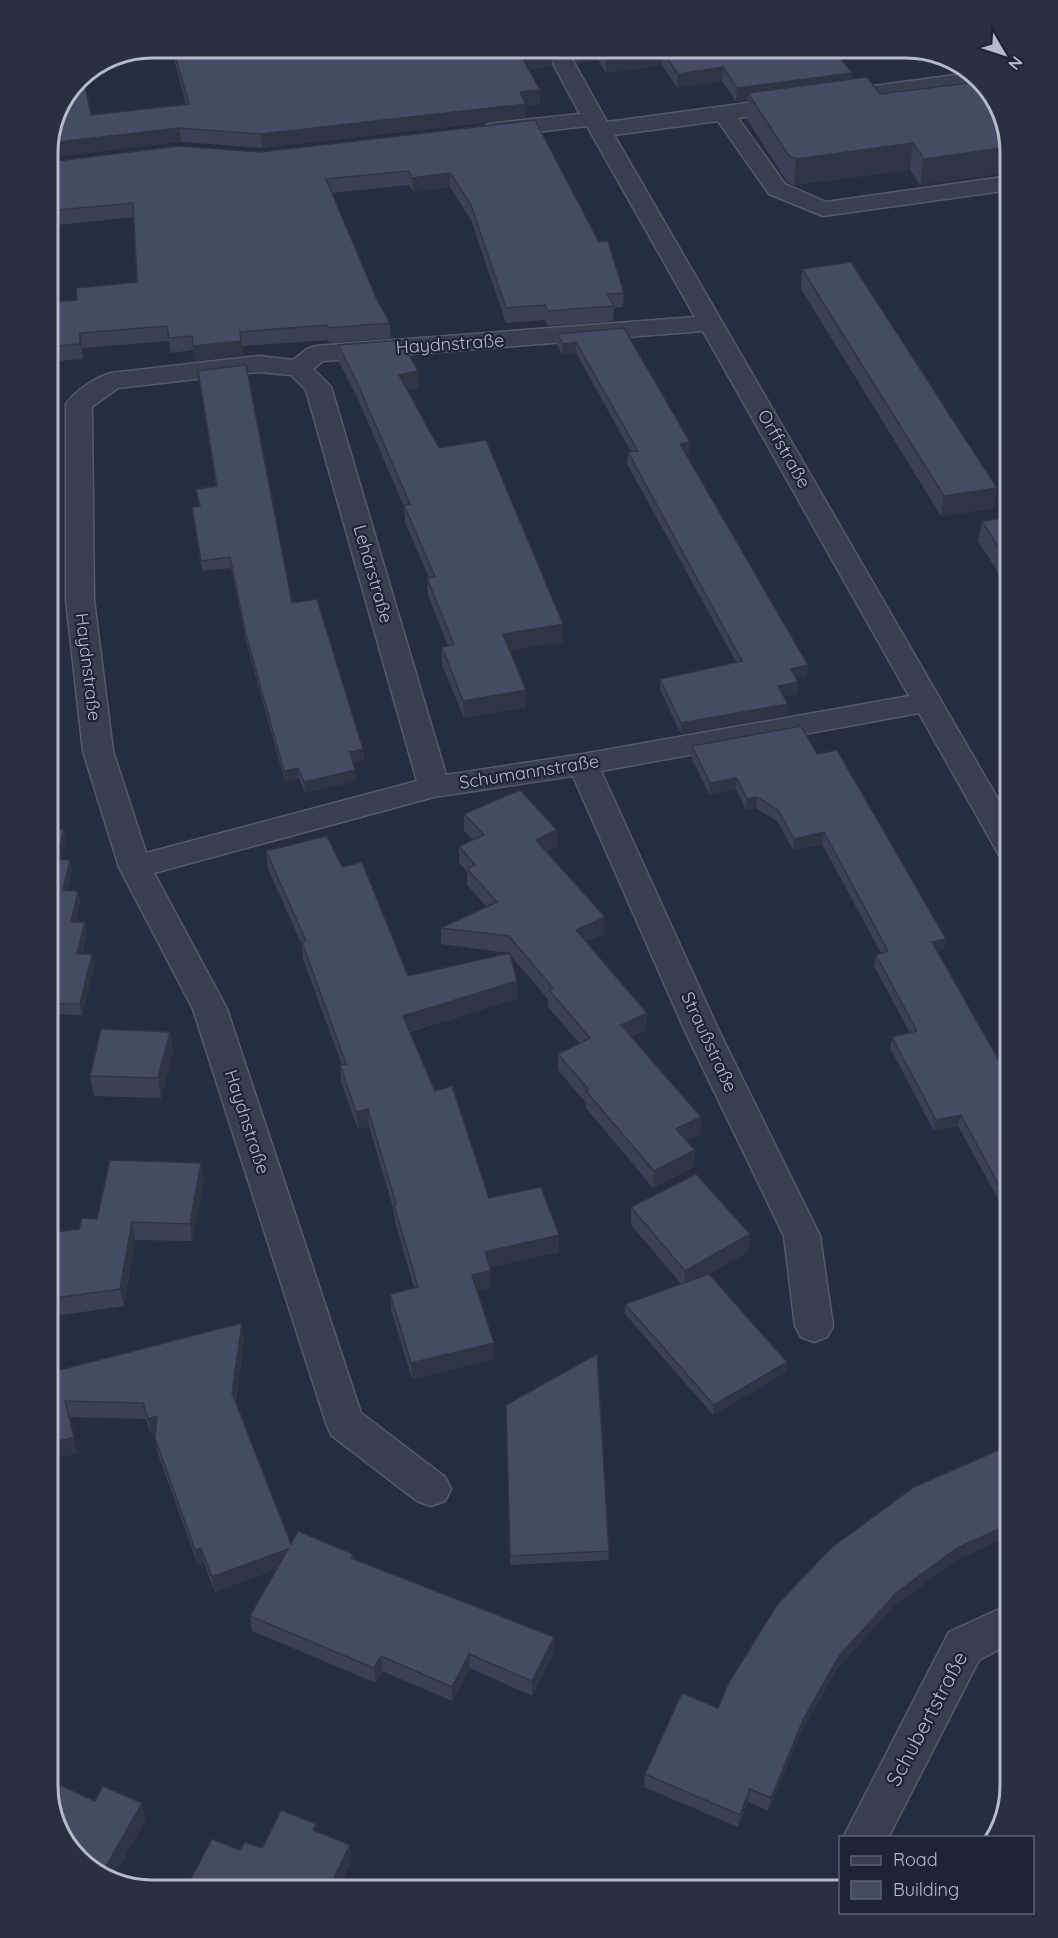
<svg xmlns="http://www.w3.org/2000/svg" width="1058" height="1938" font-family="Quicksand,sans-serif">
<rect width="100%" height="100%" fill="#252d41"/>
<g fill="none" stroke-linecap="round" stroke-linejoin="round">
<g stroke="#545a6b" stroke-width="3">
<g id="minor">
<path d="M 547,52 L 568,52 L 607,122 L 970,73 L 979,85 L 738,118 L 785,184 L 826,202 L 1010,176 L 1010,190 L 823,216 L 769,194 L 718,121 L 614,135 L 1010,820 L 1010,858 L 999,855 L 919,713 L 601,771 L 719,1031 L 820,1236 L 833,1326 L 827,1337 L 814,1342 L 801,1337 L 795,1326 L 784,1236 L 685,1031 L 573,776 L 434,797 L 154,873 L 227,1009 L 361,1413 L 445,1477 L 451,1489 L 445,1501 L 431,1506 L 417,1501 L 331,1435 L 326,1423 L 193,1009 L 119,867 L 83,751 L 66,600 L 66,404 C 75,391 96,377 111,373 L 259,356 L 293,360 L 307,349 L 316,346 L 695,317 L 587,126 L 494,137 L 486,135 L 483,130 L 486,125 L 494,123 L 580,114 ZM 703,331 L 909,696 L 583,754 L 446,775 L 331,387 L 313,369 L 323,361 ZM 259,372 L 291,375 L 306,390 L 417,781 L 146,853 L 113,751 L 94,600 L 92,407 L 118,388 Z"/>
<polygon points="1010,1604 1010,1644 979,1660 888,1838 843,1838 949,1632"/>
</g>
</g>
<use href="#minor" fill="#393f51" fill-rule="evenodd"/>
</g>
<g fill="#3a4155">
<polygon points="833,49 852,79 880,94 977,82 920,185 910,170 794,185 787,182 747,119 748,101 736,102 722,81 677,88 662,65 606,73 598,60 577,63 569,52"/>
<polygon points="552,52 552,66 529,69 540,90 540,104 526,106 526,118 262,148 181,142 91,115 186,105 173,55"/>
<polygon points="535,120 624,293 623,307 614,308 613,321 548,326 545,320 506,323 471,220 450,187 413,192 409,185 332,193 378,302 390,323 391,338 329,343 328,340 242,346 243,356 195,361 193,350 171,353 169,341 82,348 83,359 48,362 48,302 77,300 137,282 134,217 48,226 48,162 261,152"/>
<polygon points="802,269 994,508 941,516 801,289"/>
<polygon points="624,328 689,453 685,454 807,676 796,678 797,694 784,696 787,715 681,734 660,690 660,679 736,662 627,464 628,452 631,452 576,353 562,355 557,345 557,334"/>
<polygon points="338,345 419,388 408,390 439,448 563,624 563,642 510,650 526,707 464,718 442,665 442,647 448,646 428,595 427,578 429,578 405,522 404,507 357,397 339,362"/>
<polygon points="198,371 292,603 363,749 364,760 353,762 355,770 356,781 305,793 299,778 285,782 246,641 231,568 202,571 192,507 199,507 196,489 216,486"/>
<polygon points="1010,517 1010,591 978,541 982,521"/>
<polygon points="692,746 817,754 944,950 938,951 1010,1080 1010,1221 958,1126 934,1131 890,1048 892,1037 910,1033 874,966 876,955 881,953 822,844 793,850 777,821 756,808 746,810 736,789 709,794 691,757"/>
<polygon points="464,814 557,847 546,852 604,934 586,942 647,1013 646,1030 631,1037 701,1117 700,1134 686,1140 694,1167 653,1188 586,1108 586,1103 558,1070 558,1054 579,1043 548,1007 548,999 510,955 518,998 410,1032 435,1091 489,1198 559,1252 490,1267 491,1287 477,1291 494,1359 412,1379 391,1310 390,1294 414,1288 395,1222 394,1211 369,1126 358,1129 341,1082 340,1065 342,1065 303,959 302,945 268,869 266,851 342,867 408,976 509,953 441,944 441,928 487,907 467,885 467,872 459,863 459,846 473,840 464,831"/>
<polygon points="48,828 66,839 61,859 72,870 67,890 78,891 80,901 75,922 87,933 82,954 92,954 94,965 82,1015 48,1014"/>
<polygon points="170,1032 173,1052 161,1098 94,1096 90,1076"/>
<polygon points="204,1181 192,1241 135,1240 124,1306 48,1317 48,1233 79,1229 97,1219"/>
<polygon points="631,1207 750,1234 748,1252 709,1274 787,1362 786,1372 713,1415 625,1314 625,1304 681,1284 631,1225"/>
<polygon points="244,1339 236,1401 291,1544 353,1554 354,1559 554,1637 554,1652 532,1696 470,1668 452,1701 382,1671 376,1683 252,1631 250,1616 277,1569 215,1592 204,1563 198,1565 158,1454 155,1438 155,1433 151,1434 146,1419 69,1417 77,1453 48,1460 48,1373"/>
<polygon points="506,1405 609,1551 608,1560 510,1565"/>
<polygon points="953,1562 894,1606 836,1670 801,1733 768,1811 748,1802 738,1827 644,1787 645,1774 718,1708"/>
</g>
<g fill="#303545">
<polygon points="577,51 598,51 598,60 577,63"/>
<polygon points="662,51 662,65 606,73 606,59"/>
<polygon points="552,52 552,66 522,70 522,57"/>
<polygon points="723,67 722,81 677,88 678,74"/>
<polygon points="852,73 851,87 748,93 748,101 736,102 737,88"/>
<polygon points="540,90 540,104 526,106 526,118 262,148 261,134"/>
<polygon points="179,128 181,142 48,158 48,146 50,143"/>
<polygon points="913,143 910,170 794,185 796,159"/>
<polygon points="1009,147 1010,153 1010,173 920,185 924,159"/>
<polygon points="450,173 450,187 413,192 412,178"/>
<polygon points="80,333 82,348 83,359 80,344"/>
<polygon points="241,341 243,356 195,361 193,346"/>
<polygon points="576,342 576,353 562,355 563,344"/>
<polygon points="418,371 419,388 400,392 399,375"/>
<polygon points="690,442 689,453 679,455 680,444"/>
<polygon points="997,488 994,508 941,516 944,496"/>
<polygon points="563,624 563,642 503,652 503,634"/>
<polygon points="808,665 807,676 789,680 791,669"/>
<polygon points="798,682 797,694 777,698 778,686"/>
<polygon points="526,690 526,707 464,718 463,701"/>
<polygon points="788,704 787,715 681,734 681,723"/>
<polygon points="363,749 364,760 350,762 350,752"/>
<polygon points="298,768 299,778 285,782 284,771"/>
<polygon points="355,770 356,781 305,793 304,782"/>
<polygon points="737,778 736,789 709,794 710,783"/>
<polygon points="757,797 756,808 746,810 747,799"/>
<polygon points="64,829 66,839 59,870 57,859"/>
<polygon points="557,830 557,847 536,857 536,840"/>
<polygon points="824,832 822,844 793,850 794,839"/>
<polygon points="70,860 72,870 65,900 63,890"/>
<polygon points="78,891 80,901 73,933 71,922"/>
<polygon points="605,917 604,934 576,947 576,930"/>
<polygon points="85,922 87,933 79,964 77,954"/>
<polygon points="946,939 944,950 930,953 932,942"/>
<polygon points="92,954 94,965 82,1015 80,1004"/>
<polygon points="517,981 518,998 404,1033 403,1016"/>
<polygon points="647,1013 646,1030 621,1042 621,1025"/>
<polygon points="170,1032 173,1052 161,1098 158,1078"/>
<polygon points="368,1109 369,1126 358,1129 356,1112"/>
<polygon points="961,1115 958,1126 934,1131 936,1120"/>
<polygon points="701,1117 700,1134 675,1146 676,1129"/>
<polygon points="695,1150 694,1167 653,1188 654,1171"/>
<polygon points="201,1163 204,1181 192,1241 190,1224"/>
<polygon points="132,1222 135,1240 124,1306 120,1289"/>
<polygon points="750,1234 748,1252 684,1288 685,1271"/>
<polygon points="559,1235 559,1252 485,1268 485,1252"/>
<polygon points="491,1271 491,1287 473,1292 472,1275"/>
<polygon points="242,1323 244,1339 235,1408 232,1393"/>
<polygon points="494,1343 494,1359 412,1379 411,1363"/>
<polygon points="787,1362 786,1372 713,1415 714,1405"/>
<polygon points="65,1401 77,1453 48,1460 48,1444"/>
<polygon points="157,1416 161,1432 151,1434 148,1419"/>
<polygon points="1010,1524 1010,1536 953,1562 894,1606 836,1670 801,1733 768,1811 771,1798 803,1720 839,1656 897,1592 957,1548"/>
<polygon points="201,1548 204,1563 198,1565 195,1550"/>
<polygon points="288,1549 290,1564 215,1592 212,1577"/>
<polygon points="554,1637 554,1652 532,1696 532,1681"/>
<polygon points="469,1654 470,1668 452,1701 452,1687"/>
<polygon points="381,1656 382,1671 376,1683 374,1668"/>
<polygon points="750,1789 748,1802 738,1827 740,1815"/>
<polygon points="142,1803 146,1819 113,1879 101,1875"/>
<polygon points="350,1845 352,1860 338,1890 328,1890"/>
</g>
<g fill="#444c63" stroke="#303545" stroke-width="1.5">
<polygon points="833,49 852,73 737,88 723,67 678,74 662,51 606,59 602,51"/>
<polygon points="552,52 522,57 540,90 520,92 526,104 261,134 179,128 50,143 79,78 83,76 91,115 189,104 175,55"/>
<polygon points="867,77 880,94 977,82 1002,112 1009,147 924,159 913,143 796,159 789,156 748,93"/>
<polygon points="535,120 599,242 608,241 624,293 607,294 614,306 548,311 545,305 506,308 471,205 450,173 412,178 409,171 326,179 378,302 390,323 328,328 327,325 240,332 241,341 193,346 192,336 169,338 167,326 80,333 80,344 48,347 48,302 77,300 76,288 137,282 133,203 48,211 48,162 179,146 261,152"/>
<polygon points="851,262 997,488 944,496 802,269"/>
<polygon points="624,328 690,442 680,444 808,665 791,669 798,682 778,686 788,704 681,723 660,679 742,661 628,452 638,451 576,342 563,344 557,334"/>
<polygon points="401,340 418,371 399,375 439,448 486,440 563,624 503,634 526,690 463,701 442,647 454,645 427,578 435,577 404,505 410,504 356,380 338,345"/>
<polygon points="246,365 292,603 317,599 363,749 350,752 355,770 304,782 298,768 284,771 245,631 230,557 201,561 192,507 200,506 196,489 217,486 198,371"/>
<polygon points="1010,517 1010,566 982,521"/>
<polygon points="801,726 817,754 837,750 946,939 932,942 1010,1080 1010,1206 961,1115 936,1120 892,1037 917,1031 876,955 888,951 824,832 794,839 778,810 757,797 747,799 737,778 710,783 692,746"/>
<polygon points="520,790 557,830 536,840 605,917 576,930 647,1013 621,1025 701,1117 676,1129 695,1150 654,1171 586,1091 589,1090 558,1054 590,1038 549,990 553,988 509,936 441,928 497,902 467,869 475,865 459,846 484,835 464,814"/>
<polygon points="48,828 64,829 57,859 70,860 63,890 78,891 71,922 85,922 77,954 92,954 80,1004 48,1003"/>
<polygon points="327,836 342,867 362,862 408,976 510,953 517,981 403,1016 435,1091 452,1086 489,1198 541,1187 559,1235 485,1252 491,1271 472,1275 494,1343 411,1363 390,1294 418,1287 394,1205 396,1204 368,1109 356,1112 340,1065 346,1064 302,942 306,941 266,851"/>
<polygon points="101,1029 170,1032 158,1078 90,1076"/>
<polygon points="110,1160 201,1163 190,1224 132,1222 120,1289 48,1299 48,1233 79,1229 82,1218 97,1219"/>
<polygon points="696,1174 750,1234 685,1271 631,1207"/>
<polygon points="709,1274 787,1362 714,1405 625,1304"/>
<polygon points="242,1323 232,1393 291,1544 298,1531 353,1554 351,1558 554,1637 532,1681 469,1654 452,1687 381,1656 374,1668 250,1616 288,1549 212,1577 201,1548 195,1550 155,1438 157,1416 148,1419 143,1403 65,1401 74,1437 48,1444 48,1373"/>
<polygon points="597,1354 609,1551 510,1556 506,1405"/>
<polygon points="1010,1447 1010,1524 957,1548 897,1592 839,1656 803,1720 771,1798 750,1789 740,1815 645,1774 682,1693 718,1708 728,1684 777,1605 831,1548 914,1487 1001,1449"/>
<polygon points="49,1780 95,1801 103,1786 142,1803 101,1875 94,1872 56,1826 48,1785"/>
<polygon points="281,1810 316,1824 313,1830 350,1845 328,1890 185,1890 212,1839 240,1850 245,1842 262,1848"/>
</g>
<g text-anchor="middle" stroke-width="4.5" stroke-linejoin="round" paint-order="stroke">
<g font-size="18" fill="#b6bbcb" stroke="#1e2436">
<text transform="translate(450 344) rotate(-4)" y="6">Haydnstraße</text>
<text transform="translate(784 449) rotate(60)" y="6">Orffstraße</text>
<text transform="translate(373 574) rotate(74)" y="6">Lehárstraße</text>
<text transform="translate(88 667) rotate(83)" y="6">Haydnstraße</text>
<text transform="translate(529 772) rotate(-9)" y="6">Schumannstraße</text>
<text transform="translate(709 1042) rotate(65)" y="6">Straußstraße</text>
<text transform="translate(247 1122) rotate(72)" y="6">Haydnstraße</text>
</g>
<g font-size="21" fill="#b6bbcb" stroke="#1e2436">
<text transform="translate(927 1719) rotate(-62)" y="7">Schubertstraße</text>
</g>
</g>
<path d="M0 0H1058V1938H0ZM152 58H906A94 94 0 0 1 1000 152V1786A94 94 0 0 1 906 1880H152A94 94 0 0 1 58 1786V152A94 94 0 0 1 152 58Z" fill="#2a3042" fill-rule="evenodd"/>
<path fill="none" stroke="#b6bbcb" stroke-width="3" d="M152 58H906A94 94 0 0 1 1000 152V1786A94 94 0 0 1 906 1880H152A94 94 0 0 1 58 1786V152A94 94 0 0 1 152 58Z"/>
<rect x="839" y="1836" width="195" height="78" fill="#1e2436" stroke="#5b6072" stroke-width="1.5"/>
<rect x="851" y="1856" width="30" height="9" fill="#393f51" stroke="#5b6072" stroke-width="1.5"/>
<text x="893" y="1866" font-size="18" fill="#b6bbcb">Road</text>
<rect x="851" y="1881" width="30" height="18" fill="#444c63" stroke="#5b6072" stroke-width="1.5"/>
<text x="893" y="1896" font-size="18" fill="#b6bbcb">Building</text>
<g transform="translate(1004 54) rotate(129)" stroke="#1e2436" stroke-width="4.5" paint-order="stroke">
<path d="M0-4.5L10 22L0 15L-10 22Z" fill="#b6bbcb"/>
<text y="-9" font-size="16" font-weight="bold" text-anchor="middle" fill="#b6bbcb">N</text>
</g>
</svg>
